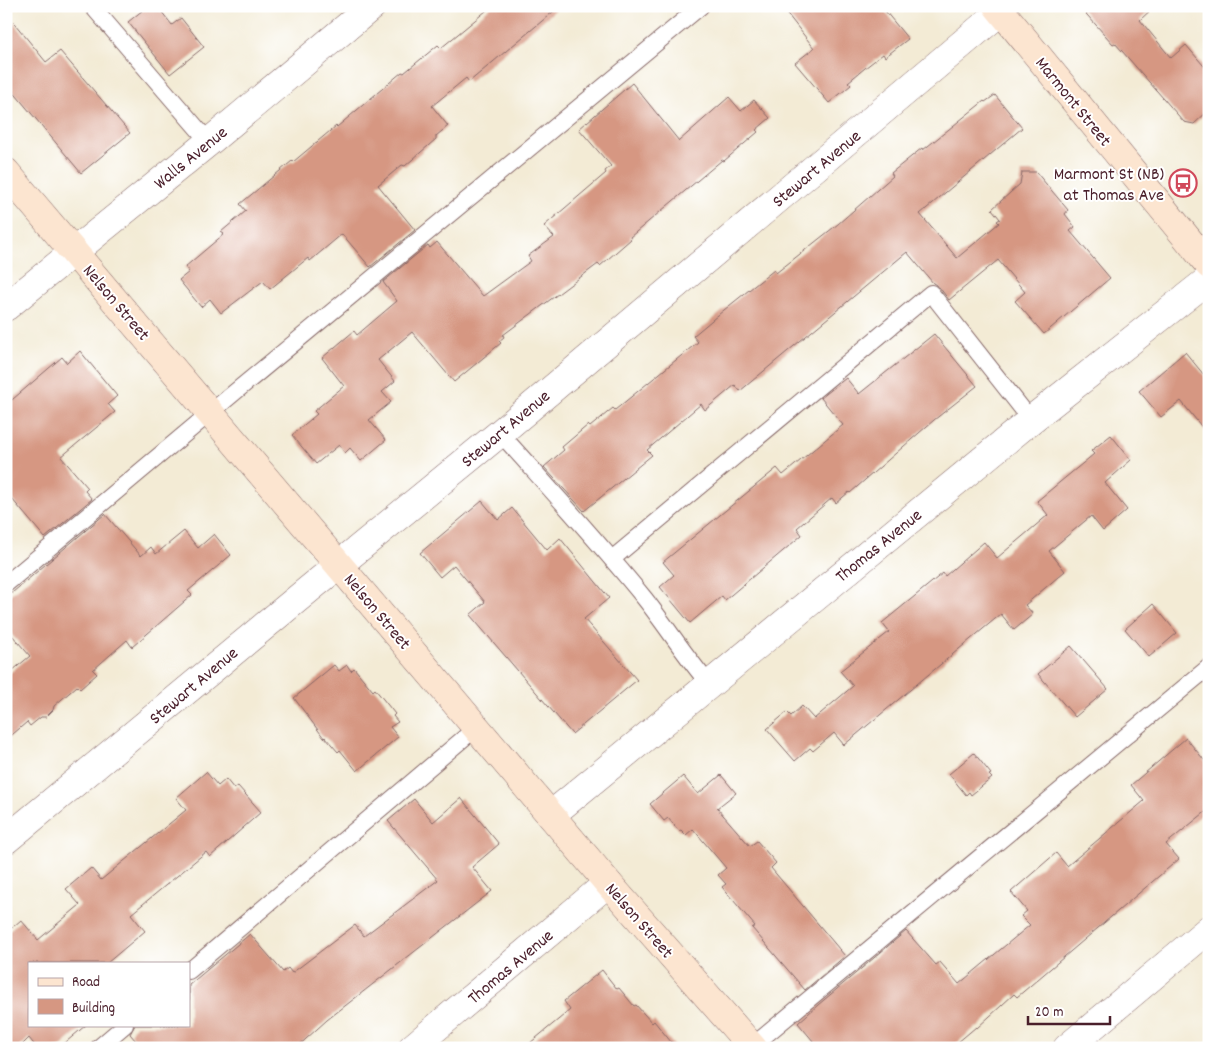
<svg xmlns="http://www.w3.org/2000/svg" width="1215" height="1054" font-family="Dekko,sans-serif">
<rect width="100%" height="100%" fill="#fff"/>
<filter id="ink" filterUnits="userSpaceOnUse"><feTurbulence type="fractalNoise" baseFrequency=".02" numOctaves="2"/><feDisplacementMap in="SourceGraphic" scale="10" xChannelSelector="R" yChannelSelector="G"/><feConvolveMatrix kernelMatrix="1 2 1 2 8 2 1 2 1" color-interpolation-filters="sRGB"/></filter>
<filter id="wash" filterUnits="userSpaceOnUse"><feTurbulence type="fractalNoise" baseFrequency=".0096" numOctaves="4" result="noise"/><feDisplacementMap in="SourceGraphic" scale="20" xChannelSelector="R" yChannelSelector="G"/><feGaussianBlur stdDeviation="1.12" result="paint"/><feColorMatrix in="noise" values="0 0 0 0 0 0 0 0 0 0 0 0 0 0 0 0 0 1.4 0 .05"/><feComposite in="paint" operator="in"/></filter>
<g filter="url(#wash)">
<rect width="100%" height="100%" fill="#f3ebd5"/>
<g id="blocks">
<g fill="#d69782">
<polygon points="148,6 157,6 172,25 181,18 204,47 170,74 128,22"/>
<polygon points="492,6 560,6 469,82 466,78 432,106 448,126 436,136 436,139 405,166 402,165 378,185 415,230 370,267 342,234 310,261 308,258 270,289 263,281 221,313 210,299 201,307 179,280 189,272 185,267 224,234 221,232 246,211 240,204 292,161 293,162 336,126 337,127 402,72 404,73 438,45 441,48"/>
<polygon points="781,6 881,6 908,39 885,57 883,54 865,68 848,82 851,85 829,103 795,63 814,48"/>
<polygon points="1079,6 1155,6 1140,20 1171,58 1186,45 1209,72 1209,110 1194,124 1184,122 1115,43 1113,44"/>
<polygon points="6,13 46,62 60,51 130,133 81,173 6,83"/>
<polygon points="632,83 679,141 729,97 741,111 754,100 770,118 756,130 758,132 724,161 722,160 630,237 631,239 600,266 598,264 503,335 504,337 499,341 501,343 454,382 412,332 378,360 395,381 382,392 391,402 369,420 386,440 361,461 350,448 345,453 339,445 316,464 292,435 317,414 314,411 344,386 322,358 354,331 357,335 397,301 383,282 428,245 430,248 437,242 483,296 531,261 528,256 554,237 544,226 606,173 605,171 611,166 579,129"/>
<polygon points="995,95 1022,128 920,214 957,258 999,223 997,221 1000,219 992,209 1020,184 1022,172 1036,172 1068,210 1065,214 1075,227 1070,231 1110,278 1044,334 1015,301 1025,292 998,260 949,300 939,287 933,283 907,252 740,391 735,385 705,410 701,404 647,450 652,455 584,511 544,467 564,450 562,447 588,425 590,427 613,408 615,410 698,342 693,336 724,310 774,270 776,273 838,224 893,176 891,173 922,148 923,150 984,101 985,102"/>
<polygon points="934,334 977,386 934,420 850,493 849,492 836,503 832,498 797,528 802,535 725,600 722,596 690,623 660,587 674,575 663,562 777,468 783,475 843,425 821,398 846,378 859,394"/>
<polygon points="80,351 117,396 108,404 115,412 61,457 88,488 85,491 92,499 45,538 6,492 6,405 62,357 67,363"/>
<polygon points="1185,352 1209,381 1209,436 1181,401 1161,417 1139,391"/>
<polygon points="1111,435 1131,460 1105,483 1127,510 1103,531 1091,516 1049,551 1065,571 1025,605 1033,614 1014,630 1001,614 844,745 834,733 813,751 810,748 795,761 767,729 787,712 791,716 802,706 814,719 853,686 840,671 889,632 882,623 943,573 945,576 984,542 997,558 1048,515 1037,501 1094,454 1091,451"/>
<polygon points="482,501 498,520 512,508 547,550 560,538 609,598 584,619 637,680 572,734 470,615 485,602 454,565 440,577 420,553"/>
<polygon points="105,514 141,556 151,547 156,554 184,531 198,548 214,534 231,555 188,591 192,595 132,647 127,640 93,670 97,674 80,689 77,686 54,706 53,710 46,717 41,717 30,726 27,722 6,740 6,676 30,656 6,628 6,598"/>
<polygon points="1153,604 1177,633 1149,657 1125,629"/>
<polygon points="1071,646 1108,689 1075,717 1038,674"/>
<polygon points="334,665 339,671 347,665 351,671 354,668 373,691 375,689 395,714 393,716 398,722 390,727 398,737 357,771 340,750 338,752 325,737 324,738 294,698"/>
<polygon points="1186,738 1209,766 1209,809 1166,844 1179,859 1017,997 1014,994 977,1028 976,1027 951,1048 819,1048 798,1023 818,1005 906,931 936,965 940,962 959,984 1030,925 1021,916 1027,911 1011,892 1056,853 1067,866 1144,801 1131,785"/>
<polygon points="974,753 991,774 989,775 992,778 971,795 969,792 966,795 949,774"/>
<polygon points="206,772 218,786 226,779 234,789 238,786 261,812 210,857 206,852 131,914 145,931 107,963 29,963 29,1025 86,1025 59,1048 37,1048 29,1038 19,1048 6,1048 6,933 21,920 38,940 80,905 66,889 91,868 101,880 186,810 176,798"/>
<polygon points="721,775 736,793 717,808 750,846 757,841 776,863 771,868 845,956 805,990 752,928 755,926 722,887 726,884 718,875 726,868 693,829 686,835 681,830 679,831 668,818 664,821 650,804 683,776 698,794"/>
<polygon points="461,798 499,844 472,867 492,891 327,1020 296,1048 142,1048 130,1034 135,1025 189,1025 189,985 250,934 283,972 288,968 292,973 355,925 364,936 438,880 388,821 414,799 433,822"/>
<polygon points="602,970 617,989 619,988 634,1006 636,1005 652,1023 654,1021 676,1048 524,1048 570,1010 564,1001"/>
</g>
</g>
</g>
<g filter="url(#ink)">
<use href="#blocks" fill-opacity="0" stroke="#856666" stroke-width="1"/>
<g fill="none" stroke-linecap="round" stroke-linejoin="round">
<g stroke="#856666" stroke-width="18">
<g id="lane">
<polyline points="92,6 209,142"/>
<path d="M 500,433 C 549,488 599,542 645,599 C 667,627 686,657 709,684"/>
<polyline points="612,559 931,293 1031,420"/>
<polyline points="6,584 235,392 701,6"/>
<polyline points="189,971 477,727"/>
<polyline points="98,1048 125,1025"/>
<polyline points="750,1048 1209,667"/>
</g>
</g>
<g stroke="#856666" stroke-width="29">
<g id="street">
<polyline points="6,307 209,142 372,6"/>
<polyline points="551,815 1031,420 1209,279"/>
<polyline points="6,840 308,590 500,433 1001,11"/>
<polyline points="412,1048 608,883"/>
<polyline points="1067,1048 1209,929"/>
</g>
</g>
<g stroke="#856666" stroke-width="29">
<g id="secondary">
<polyline points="997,6 1209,265"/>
<polyline points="6,172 608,883 753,1048"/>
</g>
</g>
<use href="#lane" stroke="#fff" stroke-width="16"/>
<use href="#street" stroke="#fff" stroke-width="28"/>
<use href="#secondary" stroke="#fce5d0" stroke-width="28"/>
</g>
</g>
<defs>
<g id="bus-ring" transform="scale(1.4375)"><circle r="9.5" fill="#fff" stroke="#d1495b" stroke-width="1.5"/><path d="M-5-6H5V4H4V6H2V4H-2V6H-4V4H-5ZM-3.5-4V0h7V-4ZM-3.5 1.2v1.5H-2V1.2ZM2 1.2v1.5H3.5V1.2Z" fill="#d1495b"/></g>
</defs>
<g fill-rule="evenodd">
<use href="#bus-ring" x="1183" y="183"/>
</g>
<g text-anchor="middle" stroke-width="4" stroke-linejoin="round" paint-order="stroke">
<g font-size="18" fill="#4a1f2b" stroke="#fff">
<text transform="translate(1074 101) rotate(51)" y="6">Marmont Street</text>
<text transform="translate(190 157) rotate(-39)" y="6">Walls Avenue</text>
<text transform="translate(816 168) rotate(-40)" y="6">Stewart Avenue</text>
<text transform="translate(117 302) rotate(50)" y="6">Nelson Street</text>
<text transform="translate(505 428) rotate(-40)" y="6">Stewart Avenue</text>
<text transform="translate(878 545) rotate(-39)" y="6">Thomas Avenue</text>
<text transform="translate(378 611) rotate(50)" y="6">Nelson Street</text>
<text transform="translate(193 685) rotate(-40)" y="6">Stewart Avenue</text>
<text transform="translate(640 920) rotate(49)" y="6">Nelson Street</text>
<text transform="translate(510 966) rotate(-40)" y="6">Thomas Avenue</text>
</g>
<g font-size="18" fill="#4a1f2b" stroke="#fff" text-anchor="end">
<text x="1164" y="179">Marmont St (NB)<tspan x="1164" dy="21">at Thomas Ave</tspan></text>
</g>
</g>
<rect width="1215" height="1054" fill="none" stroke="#fff" stroke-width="25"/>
<rect x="28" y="962" width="162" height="65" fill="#ffffff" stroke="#b7a5aa"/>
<rect x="38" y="978" width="25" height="8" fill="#fce5d0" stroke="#b7a5aa"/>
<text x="72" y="986" font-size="15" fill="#4a1f2b">Road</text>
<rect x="38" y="999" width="25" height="15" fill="#d69782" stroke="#b7a5aa"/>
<text x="72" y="1012" font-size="15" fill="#4a1f2b">Building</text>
<path d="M1028 1016v8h82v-8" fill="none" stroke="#4a1f2b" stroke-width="2.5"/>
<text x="1035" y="1016" font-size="15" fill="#4a1f2b" stroke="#ffffff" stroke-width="4" paint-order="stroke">20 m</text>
</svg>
